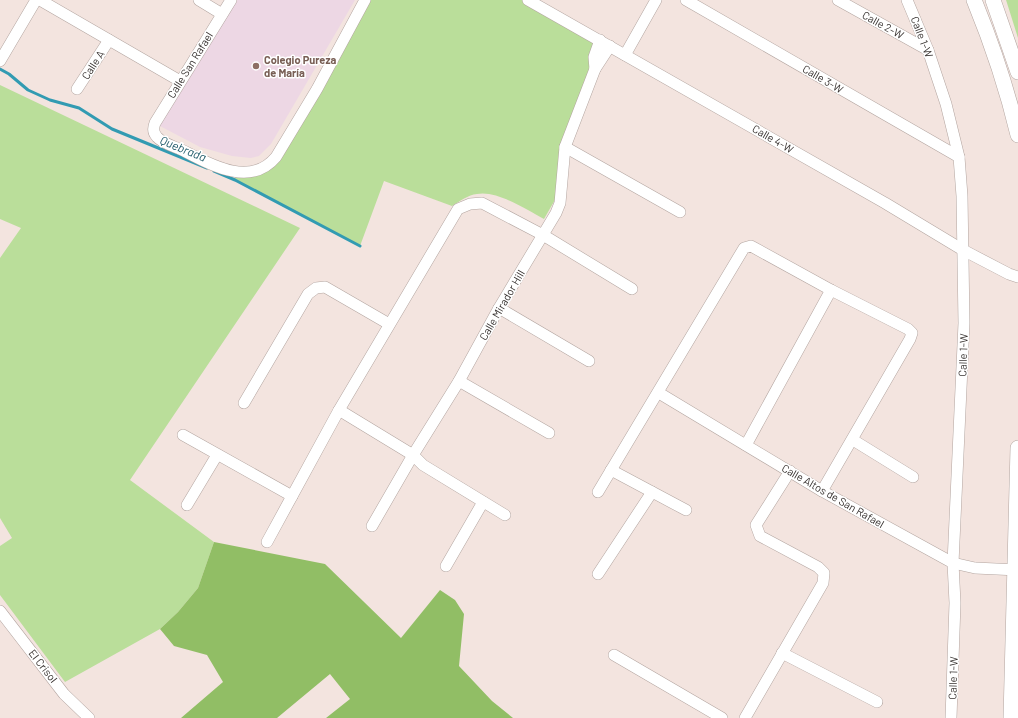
<svg xmlns="http://www.w3.org/2000/svg" width="1018" height="718" font-family="Barlow,sans-serif">
<rect width="100%" height="100%" fill="#f3e4df"/>
<polygon fill="#edd7e4" points="237,0 355,0 271,144 259,156 251,158 232,156 200,147 158,125"/>
<g fill="#bade9a">
<path d="M 365,0 L 530,0 L 597,39 L 560,191 L 544,219 C 527,210 497,190 477,194 C 468,195 460,201 452,206 L 384,181 L 360,246 L 235,180 L 236,172 L 264,168 Z"/>
<polygon points="1006,0 1018,0 1018,38 1007,3"/>
<polygon points="0,85 300,228 130,480 214,542 198,588 178,612 160,629 65,682 0,595 0,546 12,538 0,518 0,258 21,228 0,219"/>
</g>
<polygon fill="#91be65" points="214,542 325,564 401,638 440,590 455,600 464,614 459,666 492,701 513,718 326,718 350,699 330,674 277,718 181,718 223,682 207,655 174,646 160,629 178,612 198,588"/>
<g fill="none" stroke-linecap="round" stroke-linejoin="round">
<g stroke="#329bb2" stroke-width="3">
<polyline points="0,69 9,74 28,90 50,100 79,108 112,129 207,168"/>
<polyline points="214,171 235,180 360,246"/>
</g>
<g stroke="#b3a5a0" stroke-width="12">
<g id="minor">
<polyline points="40,0 180,81"/>
<polyline points="199,0 222,14"/>
<path d="M 231,0 L 155,123 C 153,128 153,133 157,137 C 163,144 176,147 184,151 C 213,166 251,187 276,157 L 317,89 L 365,0"/>
<polyline points="528,0 885,203 963,250 1009,274 1018,277"/>
<polyline points="686,0 959,157"/>
<polyline points="838,0 928,50"/>
<polyline points="907,0 928,50 946,104 959,157 962,196 964,323 953,563 955,603 951,718"/>
<polyline points="625,55 656,0"/>
<polyline points="0,61 36,0"/>
<polyline points="595,69 594,57 600,40"/>
<polyline points="77,89 109,40"/>
<polyline points="565,147 680,212"/>
<polyline points="499,308 589,361"/>
<polyline points="459,381 549,433"/>
<polyline points="659,393 822,491 953,563 975,568 1018,570"/>
<polyline points="244,403 308,294 316,288 325,287 389,324"/>
<polyline points="339,410 413,455 423,465 505,515"/>
<polyline points="183,435 292,496"/>
<polyline points="853,440 913,477"/>
<polyline points="746,445 831,290"/>
<polyline points="611,470 686,510"/>
<polyline points="598,492 744,248 751,246 831,290 908,329 912,333 910,339 822,491"/>
<polyline points="187,505 217,455"/>
<polyline points="372,526 413,455 459,381 499,308 556,213 560,203 565,147 595,69 610,46"/>
<polyline points="267,542 339,410 458,209 470,204 482,203 543,235 632,289"/>
<polyline points="446,566 483,502"/>
<polyline points="598,574 652,492"/>
<polyline points="0,611 64,694 89,718"/>
<polyline points="782,653 877,702"/>
<polyline points="614,655 722,718"/>
<polyline points="745,718 823,583 824,573 818,567 760,536 756,525 790,471"/>
</g>
</g>
<g stroke="#b3a5a0" stroke-width="16">
<g id="secondary">
<path d="M 974,0 C 992,44 1007,89 1018,135"/>
<polyline points="993,0 1018,72"/>
<polyline points="1011,718 1018,448"/>
</g>
</g>
<use href="#minor" stroke="#fff" stroke-width="11"/>
<use href="#secondary" stroke="#fff" stroke-width="15"/>
</g>
<circle fill="#8d6e63" stroke="#fff" stroke-width="1.5" cx="256" cy="66" r="4"/>
<g text-anchor="middle" stroke-width="3" stroke-linejoin="round" paint-order="stroke">
<g font-size="11" fill="#383331" stroke="#fff">
<text transform="translate(883 25) rotate(29)" y="4">Calle 2-W</text>
<text transform="translate(922 37) rotate(69)" y="4">Calle 1-W</text>
<text transform="translate(93 65) rotate(-57)" y="4">Calle A</text>
<text transform="translate(190 65) rotate(-58)" y="4">Calle San Rafael</text>
<text transform="translate(823 79) rotate(30)" y="4">Calle 3-W</text>
<text transform="translate(773 139) rotate(30)" y="4">Calle 4-W</text>
<text transform="translate(502 305) rotate(-60)" y="4">Calle Mirador Hill</text>
<text transform="translate(963 355) rotate(-88)" y="4">Calle 1-W</text>
<text transform="translate(833 496) rotate(30)" y="4">Calle Altos de San Rafael</text>
<text transform="translate(43 666) rotate(52)" y="4">El Crisol</text>
<text transform="translate(953 678) rotate(-88)" y="4">Calle 1-W</text>
</g>
<g font-size="11" font-weight="bold" fill="#785e54" stroke="#fff" text-anchor="start">
<text x="264" y="64">Colegio Pureza<tspan x="264" dy="13">de María</tspan></text>
</g>
<g font-size="12" font-style="italic" fill="#235c6b" stroke="#fff">
<text transform="translate(183 149) rotate(22)" y="4">Quebrada</text>
</g>
</g>
</svg>
